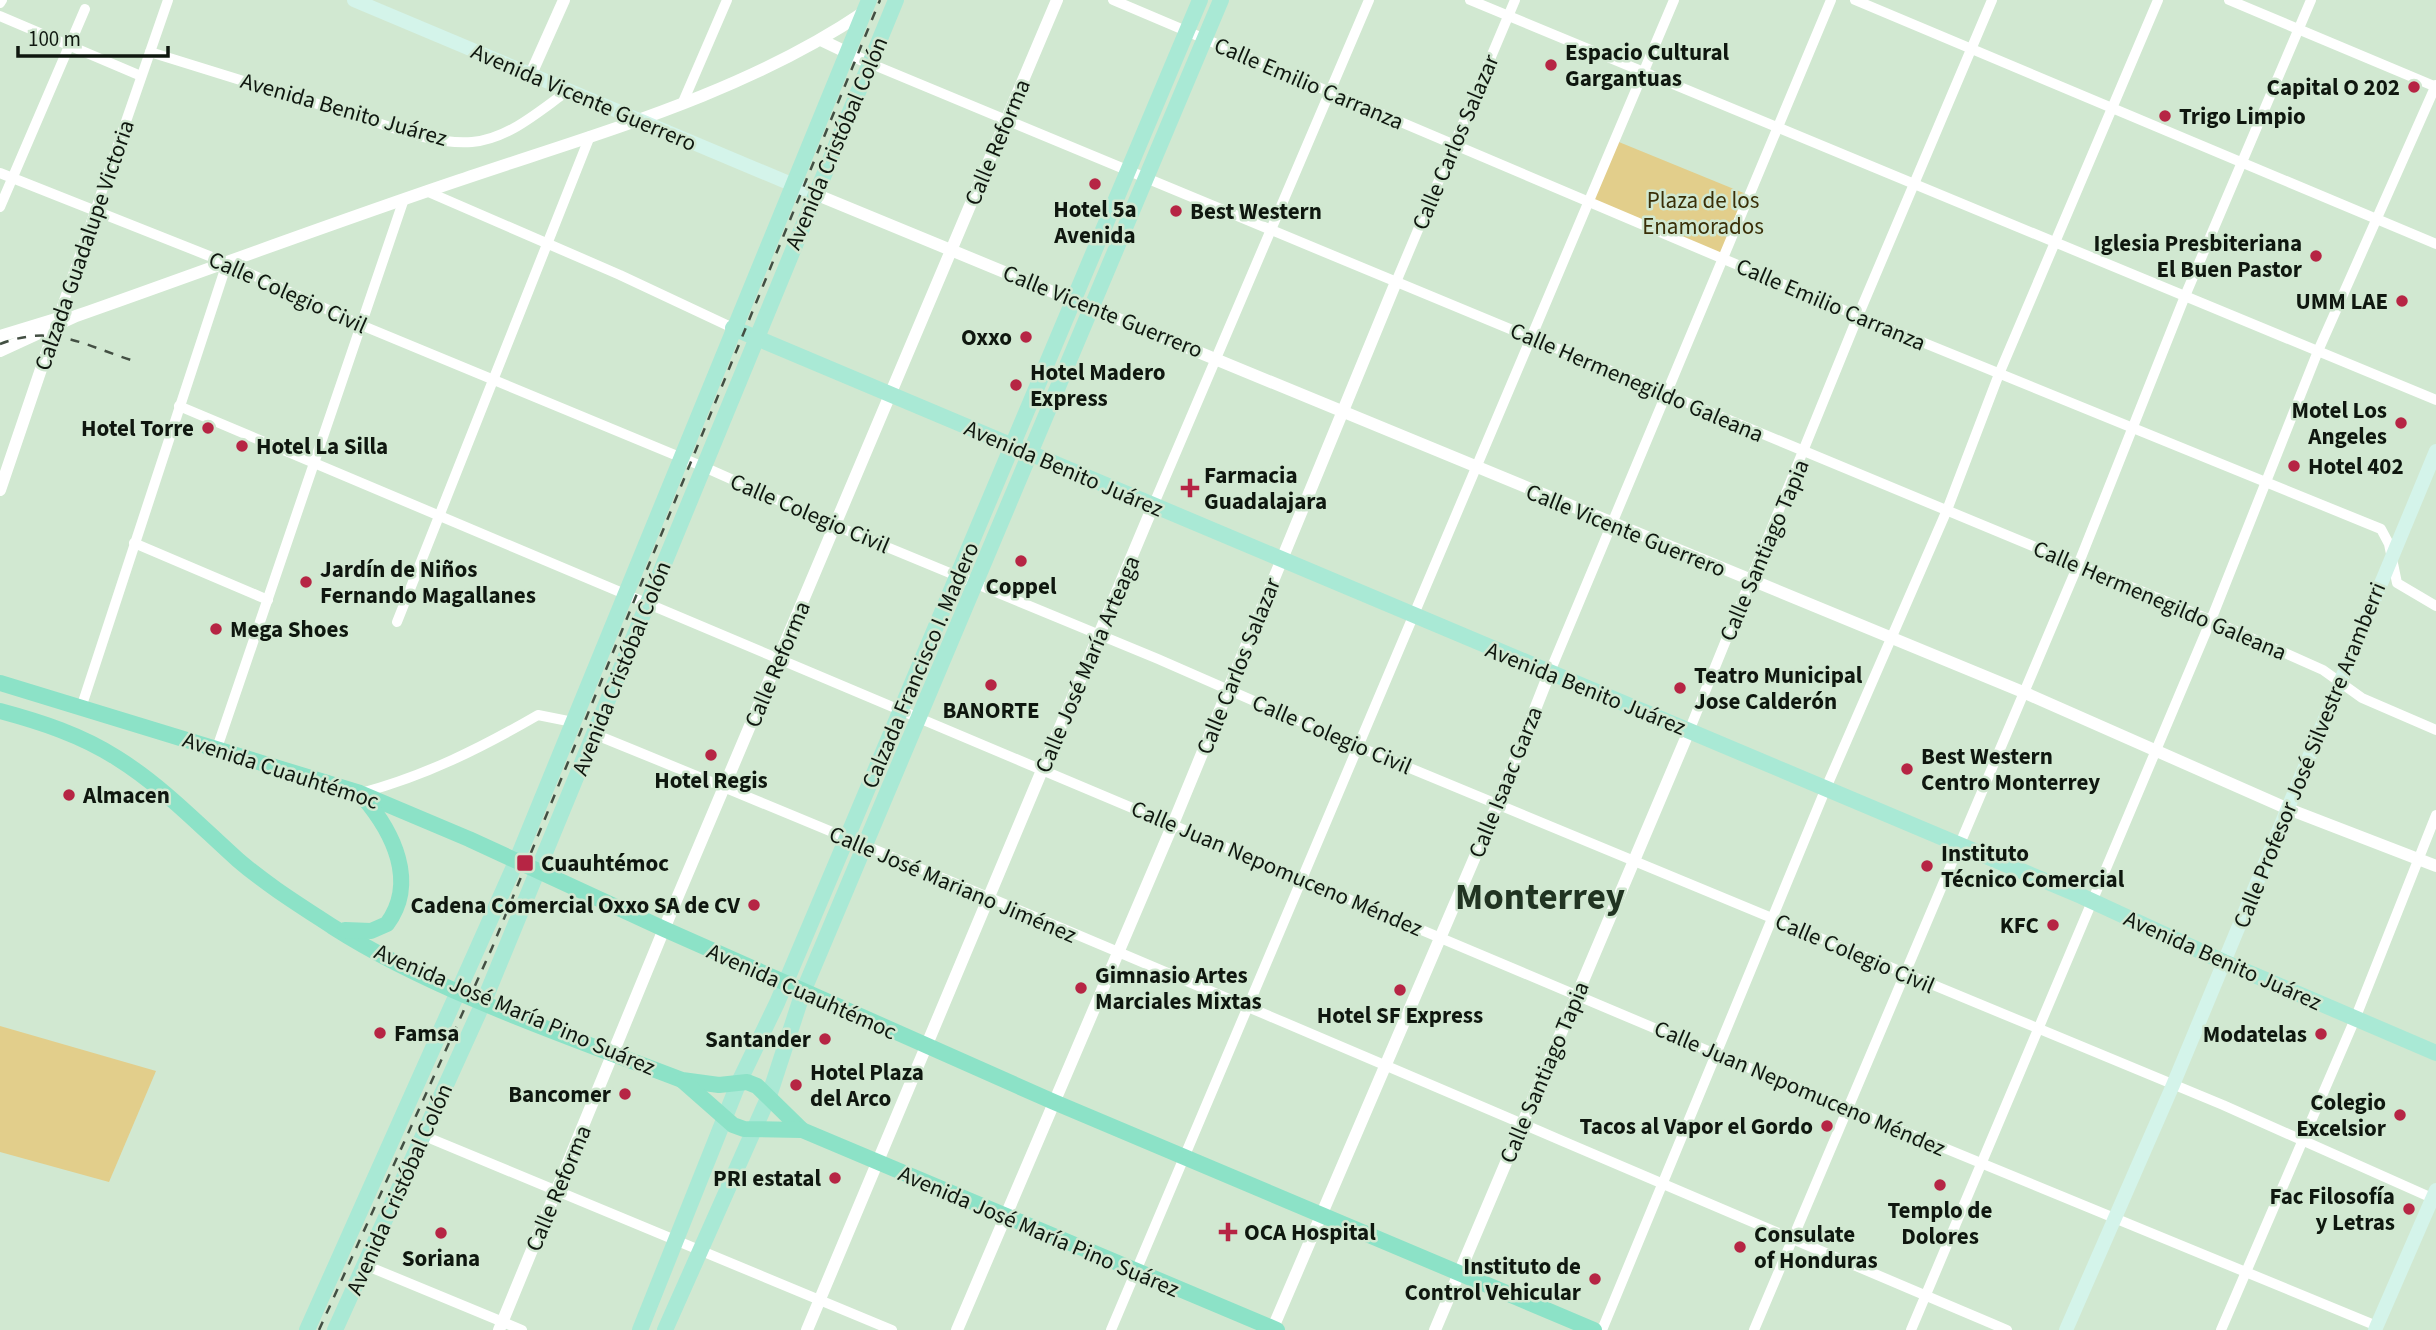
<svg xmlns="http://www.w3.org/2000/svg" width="2436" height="1330" font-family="'Source Sans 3',sans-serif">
<rect width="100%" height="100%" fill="#d1e8d1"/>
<g fill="#e2ce8b">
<polygon points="1614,140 1751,196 1723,259 1588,202"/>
<polygon points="0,1026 156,1071 109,1182 0,1152"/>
</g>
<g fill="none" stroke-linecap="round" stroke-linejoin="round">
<g stroke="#fff" stroke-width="10">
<polyline points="1113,0 1858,316 2381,529 2389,544 2397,583 2436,606"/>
<polyline points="1470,0 2436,400"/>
<polyline points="1855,0 2436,244"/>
<polyline points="2229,0 2436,87"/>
<polyline points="0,3 2,0"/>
<polyline points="0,16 141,76"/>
<path d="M 150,52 C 218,73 285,94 353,115 C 389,126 433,145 472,142 C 509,139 540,110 569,90"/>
<polyline points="869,63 2211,620 2323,670 2362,698 2436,730"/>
<polyline points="683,102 727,0"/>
<polyline points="0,173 227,263 361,325 704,467 836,526 1158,659 1359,747 2223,1105 2432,1198"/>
<polyline points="426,191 620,275 733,328"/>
<polyline points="0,207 85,9"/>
<polyline points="1396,282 1515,0"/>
<polyline points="58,318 168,0"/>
<polyline points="179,406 1718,1055 2377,1326"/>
<polyline points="1153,506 1369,0"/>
<polyline points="134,543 268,600"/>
<polyline points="397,622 590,136"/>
<polyline points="1549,674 1831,0"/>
<polyline points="81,708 227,263"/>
<polyline points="1689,731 1858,316 1992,0"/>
<path d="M 594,734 C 1068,927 1536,1131 2007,1330"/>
<polyline points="217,748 404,199"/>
<path d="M 361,793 C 425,776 481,748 538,715 L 573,722"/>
<polyline points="422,1135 892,1330"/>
<polyline points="365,1265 522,1330"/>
<polyline points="1111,1330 1674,0"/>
<polyline points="1602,1330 1826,788 1947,510 1999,374 2158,0"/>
<polyline points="1754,1330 2078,565 2185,296 2311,0"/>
<polyline points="1911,1330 2211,620 2318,351 2436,85"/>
<polyline points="2221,1330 2355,1019 2436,815"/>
</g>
<g stroke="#fff" stroke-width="12">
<polyline points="821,40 869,63"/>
<polyline points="531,74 564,0"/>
<polyline points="815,194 2023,692 2286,808 2436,866"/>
<polyline points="0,336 59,318"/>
<path d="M 0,351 L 76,316 C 204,271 332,223 460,180 C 598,133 743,94 864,12"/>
<polyline points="0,490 57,322"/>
<polyline points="499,1330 664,929 1057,0"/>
<polyline points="807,1330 1153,506"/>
<polyline points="957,1330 1173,824 1396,282"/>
<polyline points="1272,1330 1498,803 1549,674"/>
<polyline points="1435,1330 1689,731"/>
</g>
<g stroke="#d4f4ea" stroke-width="14">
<polyline points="354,0 815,194"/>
<polyline points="2066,1330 2173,1085 2436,451"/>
<polyline points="2375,1330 2436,1190"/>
</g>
<g stroke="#a9e9d5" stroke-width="16">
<polyline points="733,328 2081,896 2224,962 2436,1053"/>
<polyline points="307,1330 516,862 869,0"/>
<polyline points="335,1330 484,1001 896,0"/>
<polyline points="640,1330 739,1082 777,1003 846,840 1200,0"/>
<polyline points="665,1330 769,1096 803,992 1221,0"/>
</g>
<g stroke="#8ce2c7" stroke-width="16">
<polyline points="0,683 360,793 469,839 664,929 1054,1102 1594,1330"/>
<path d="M 0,711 C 41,722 81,735 117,758 C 162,786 199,825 238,860 C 267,885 301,906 333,927 C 433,991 570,1037 682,1080 L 719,1085 L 747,1082 L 757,1086 L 802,1130"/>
<path d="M 345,930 L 371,931 L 387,924 C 418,882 393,832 363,797"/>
<polyline points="683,1081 733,1125 744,1129 802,1130 1277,1330"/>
</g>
<g stroke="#434f43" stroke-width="2.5" stroke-dasharray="9 9" stroke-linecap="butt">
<path d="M 0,344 C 53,324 81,344 131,360"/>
<polyline points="319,1330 492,948 880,0"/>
</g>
</g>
<g fill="#b62544" stroke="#d1e8d1" stroke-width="2.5">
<circle cx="1551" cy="65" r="7"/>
<circle cx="2414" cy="87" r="7"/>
<circle cx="2165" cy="116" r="7"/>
<circle cx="1095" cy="184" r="7"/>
<circle cx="1176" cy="211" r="7"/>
<circle cx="2316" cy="256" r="7"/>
<circle cx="2402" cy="301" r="7"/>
<circle cx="1026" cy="337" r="7"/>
<circle cx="1016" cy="385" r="7"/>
<circle cx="2401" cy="423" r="7"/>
<circle cx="208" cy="428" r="7"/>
<circle cx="242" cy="446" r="7"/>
<circle cx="2294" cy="466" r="7"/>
<path d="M1186.5 477.5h7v7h7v7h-7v7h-7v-7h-7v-7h7z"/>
<circle cx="1021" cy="561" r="7"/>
<circle cx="306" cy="582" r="7"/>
<circle cx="216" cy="629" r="7"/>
<circle cx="991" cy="685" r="7"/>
<circle cx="1680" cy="688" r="7"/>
<circle cx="711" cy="755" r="7"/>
<circle cx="1907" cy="769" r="7"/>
<circle cx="69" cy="795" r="7"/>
<rect x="516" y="854" width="18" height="18" rx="3.5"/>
<circle cx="1927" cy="866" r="7"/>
<circle cx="754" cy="905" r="7"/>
<circle cx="2053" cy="925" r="7"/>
<circle cx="1081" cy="988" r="7"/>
<circle cx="1400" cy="990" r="7"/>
<circle cx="380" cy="1033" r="7"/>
<circle cx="2321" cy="1034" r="7"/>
<circle cx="825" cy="1039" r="7"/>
<circle cx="796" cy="1085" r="7"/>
<circle cx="625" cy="1094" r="7"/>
<circle cx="2400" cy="1115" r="7"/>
<circle cx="1827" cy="1126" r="7"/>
<circle cx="835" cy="1178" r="7"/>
<circle cx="1940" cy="1185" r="7"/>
<circle cx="2409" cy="1209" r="7"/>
<path d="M1224.5 1221.5h7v7h7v7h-7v7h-7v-7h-7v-7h7z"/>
<circle cx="441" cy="1233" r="7"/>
<circle cx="1740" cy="1247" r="7"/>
<circle cx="1595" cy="1279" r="7"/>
</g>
<g text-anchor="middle" stroke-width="5" stroke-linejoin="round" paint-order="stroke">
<g font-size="23" font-weight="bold" fill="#0f170f" stroke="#d1e8d1" text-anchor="start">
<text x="1565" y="60">Espacio Cultural<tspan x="1565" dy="26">Gargantuas</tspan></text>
<text x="2400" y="95" text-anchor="end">Capital O 202</text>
<text x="2179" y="124">Trigo Limpio</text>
<text x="1095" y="217" text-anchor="middle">Hotel 5a<tspan x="1095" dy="26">Avenida</tspan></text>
<text x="1190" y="219">Best Western</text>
<text x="2302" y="251" text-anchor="end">Iglesia Presbiteriana<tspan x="2302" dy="26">El Buen Pastor</tspan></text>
<text x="2388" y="309" text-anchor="end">UMM LAE</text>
<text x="1012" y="345" text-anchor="end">Oxxo</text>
<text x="1030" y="380">Hotel Madero<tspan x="1030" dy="26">Express</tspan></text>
<text x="2387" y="418" text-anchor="end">Motel Los<tspan x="2387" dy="26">Angeles</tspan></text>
<text x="194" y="436" text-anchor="end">Hotel Torre</text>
<text x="256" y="454">Hotel La Silla</text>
<text x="2308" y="474">Hotel 402</text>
<text x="1204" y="483">Farmacia<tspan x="1204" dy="26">Guadalajara</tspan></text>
<text x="320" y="577">Jardín de Niños<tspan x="320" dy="26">Fernando Magallanes</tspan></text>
<text x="1021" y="594" text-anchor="middle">Coppel</text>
<text x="230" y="637">Mega Shoes</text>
<text x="1694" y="683">Teatro Municipal<tspan x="1694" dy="26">Jose Calderón</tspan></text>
<text x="991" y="718" text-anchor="middle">BANORTE</text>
<text x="1921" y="764">Best Western<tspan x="1921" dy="26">Centro Monterrey</tspan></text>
<text x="711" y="788" text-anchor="middle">Hotel Regis</text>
<text x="83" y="803">Almacen</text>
<text x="1941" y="861">Instituto<tspan x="1941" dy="26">Técnico Comercial</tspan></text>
<text x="541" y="871">Cuauhtémoc</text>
<text x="740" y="913" text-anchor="end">Cadena Comercial Oxxo SA de CV</text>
<text x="2039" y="933" text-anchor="end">KFC</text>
<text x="1095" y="983">Gimnasio Artes<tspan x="1095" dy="26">Marciales Mixtas</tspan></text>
<text x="1400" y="1023" text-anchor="middle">Hotel SF Express</text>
<text x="394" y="1041">Famsa</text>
<text x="2307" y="1042" text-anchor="end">Modatelas</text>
<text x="811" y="1047" text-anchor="end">Santander</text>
<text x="810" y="1080">Hotel Plaza<tspan x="810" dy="26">del Arco</tspan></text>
<text x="611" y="1102" text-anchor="end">Bancomer</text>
<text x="2386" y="1110" text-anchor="end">Colegio<tspan x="2386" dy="26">Excelsior</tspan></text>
<text x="1813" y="1134" text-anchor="end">Tacos al Vapor el Gordo</text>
<text x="821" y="1186" text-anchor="end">PRI estatal</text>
<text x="2395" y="1204" text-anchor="end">Fac Filosofía<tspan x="2395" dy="26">y Letras</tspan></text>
<text x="1940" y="1218" text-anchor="middle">Templo de<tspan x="1940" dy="26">Dolores</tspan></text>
<text x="1244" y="1240">OCA Hospital</text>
<text x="1754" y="1242">Consulate<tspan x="1754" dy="26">of Honduras</tspan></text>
<text x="441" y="1266" text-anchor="middle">Soriana</text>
<text x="1581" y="1274" text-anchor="end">Instituto de<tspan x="1581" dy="26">Control Vehicular</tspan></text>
</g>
<g font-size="23" fill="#0f170f" stroke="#d1e8d1">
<text transform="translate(1309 83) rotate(23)" y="8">Calle Emilio Carranza</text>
<text transform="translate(584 97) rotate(23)" y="8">Avenida Vicente Guerrero</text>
<text transform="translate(344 109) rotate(16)" y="8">Avenida Benito Juárez</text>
<text transform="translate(997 142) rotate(-67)" y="8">Calle Reforma</text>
<text transform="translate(1455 142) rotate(-67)" y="8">Calle Carlos Salazar</text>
<text transform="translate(836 143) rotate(-67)" y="8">Avenida Cristóbal Colón</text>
<text transform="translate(84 245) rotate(-71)" y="8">Calzada Guadalupe Victoria</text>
<text transform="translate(288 292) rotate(24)" y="8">Calle Colegio Civil</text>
<text transform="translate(1831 304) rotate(23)" y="8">Calle Emilio Carranza</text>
<text transform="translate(1103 311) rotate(22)" y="8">Calle Vicente Guerrero</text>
<text transform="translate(1637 382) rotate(23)" y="8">Calle Hermenegildo Galeana</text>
<text transform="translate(1064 468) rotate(23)" y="8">Avenida Benito Juárez</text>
<text transform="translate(810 513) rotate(23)" y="8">Calle Colegio Civil</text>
<text transform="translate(1626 530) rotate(22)" y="8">Calle Vicente Guerrero</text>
<text transform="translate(1764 550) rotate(-67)" y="8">Calle Santiago Tapia</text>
<text transform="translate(2160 600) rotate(23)" y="8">Calle Hermenegildo Galeana</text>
<text transform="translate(777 664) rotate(-67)" y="8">Calle Reforma</text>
<text transform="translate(1087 664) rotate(-67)" y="8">Calle José María Arteaga</text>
<text transform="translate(920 665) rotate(-67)" y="8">Calzada Francisco I. Madero</text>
<text transform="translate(1238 666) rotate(-68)" y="8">Calle Carlos Salazar</text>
<text transform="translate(621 668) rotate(-68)" y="8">Avenida Cristóbal Colón</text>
<text transform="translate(1586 688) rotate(22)" y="8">Avenida Benito Juárez</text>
<text transform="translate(1332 734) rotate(23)" y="8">Calle Colegio Civil</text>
<text transform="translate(2309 755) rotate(-68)" y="8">Calle Profesor José Silvestre Aramberri</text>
<text transform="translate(281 770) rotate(18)" y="8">Avenida Cuauhtémoc</text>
<text transform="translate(1505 782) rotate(-68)" y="8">Calle Isaac Garza</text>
<text transform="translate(1277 868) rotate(23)" y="8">Calle Juan Nepomuceno Méndez</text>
<text transform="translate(953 884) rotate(23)" y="8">Calle José Mariano Jiménez</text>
<text transform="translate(1855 953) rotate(23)" y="8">Calle Colegio Civil</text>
<text transform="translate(2223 960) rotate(24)" y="8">Avenida Benito Juárez</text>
<text transform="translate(802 991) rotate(24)" y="8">Avenida Cuauhtémoc</text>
<text transform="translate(515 1009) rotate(23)" y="8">Avenida José María Pino Suárez</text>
<text transform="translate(1544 1072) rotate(-67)" y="8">Calle Santiago Tapia</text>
<text transform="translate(1800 1088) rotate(23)" y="8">Calle Juan Nepomuceno Méndez</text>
<text transform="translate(558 1188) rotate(-67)" y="8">Calle Reforma</text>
<text transform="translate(399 1189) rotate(-66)" y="8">Avenida Cristóbal Colón</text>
<text transform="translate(1039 1231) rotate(23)" y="8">Avenida José María Pino Suárez</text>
</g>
<g font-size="23" fill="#392e07" stroke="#d1e8d1">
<text x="1703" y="208">Plaza de los<tspan x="1703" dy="26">Enamorados</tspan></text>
</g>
<g font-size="37" font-weight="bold" fill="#213422" stroke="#d1e8d1">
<text x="1540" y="909">Monterrey</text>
</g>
</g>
<path d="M18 46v10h150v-10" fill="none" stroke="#0f170f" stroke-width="3.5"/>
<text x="28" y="46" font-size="21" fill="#0f170f" stroke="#d1e8d1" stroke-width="5" paint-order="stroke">100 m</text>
</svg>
